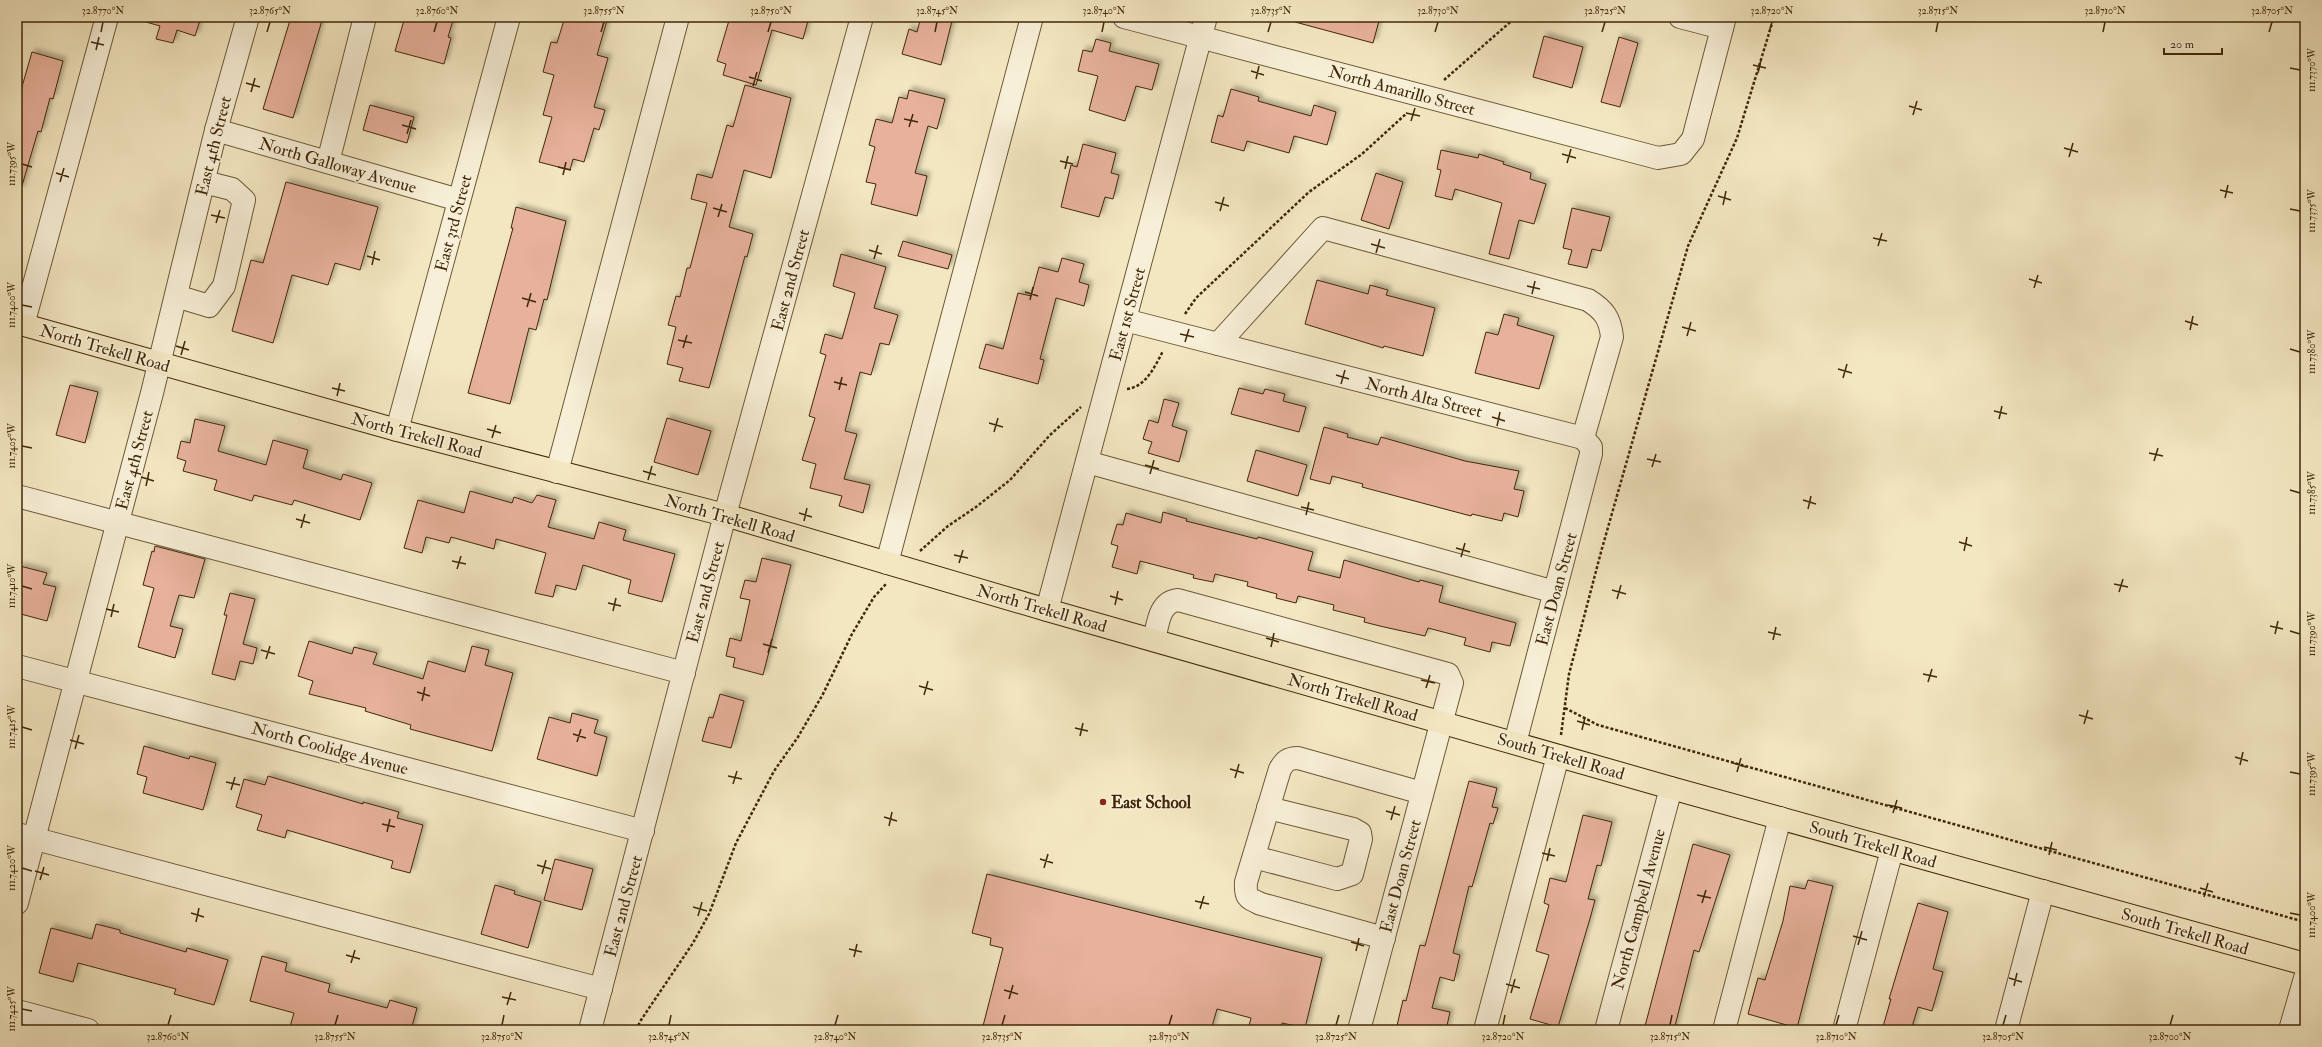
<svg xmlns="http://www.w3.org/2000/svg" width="2322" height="1047" font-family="'IM FELL Double Pica',serif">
<defs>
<filter id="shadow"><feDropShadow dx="3.5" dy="-3.5" stdDeviation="2" flood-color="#0004"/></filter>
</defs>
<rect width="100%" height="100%" fill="#f3e7c1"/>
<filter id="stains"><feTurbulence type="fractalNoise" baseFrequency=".005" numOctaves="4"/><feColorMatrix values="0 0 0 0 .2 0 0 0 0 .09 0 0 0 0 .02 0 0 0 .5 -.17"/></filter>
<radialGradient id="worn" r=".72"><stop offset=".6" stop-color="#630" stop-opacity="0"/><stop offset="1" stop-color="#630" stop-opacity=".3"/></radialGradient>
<g fill="#e7b19b" stroke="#402808" filter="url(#shadow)">
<polygon points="146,17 201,17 195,36 177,30 173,43 156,39 160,26 146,22"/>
<polygon points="291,17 323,17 293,118 263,109"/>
<polygon points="405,17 454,17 448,37 451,38 444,64 395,51"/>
<polygon points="565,17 608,17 597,55 608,58 594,107 605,110 599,130 594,128 584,162 573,159 570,170 539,162 552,117 543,115 554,75 543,72 551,42 557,43"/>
<polygon points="730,17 809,17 803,39 772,30 756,85 723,75 726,64 717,61"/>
<polygon points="921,17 953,17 941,65 902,54 909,29 917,32"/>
<polygon points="1296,17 1380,17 1373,43 1295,22"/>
<polygon points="1544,36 1583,47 1572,88 1533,77"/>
<polygon points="1619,37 1638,43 1620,107 1601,102"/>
<polygon points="1096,39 1111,43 1109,51 1159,64 1152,90 1136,86 1125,121 1089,110 1098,76 1078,71 1083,50 1092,52"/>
<polygon points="32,52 63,61 53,99 50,98 41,132 38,131 21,189 17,188 17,104"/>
<polygon points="745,85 791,98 771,178 744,170 729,227 753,234 747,257 745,256 709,388 679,381 683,368 667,364 676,327 668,325 676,296 680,297 687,268 690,268 707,203 691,199 697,174 712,178 727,125 733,127"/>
<polygon points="1231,89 1259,97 1258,101 1311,116 1314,105 1336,112 1327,145 1294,136 1289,153 1247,141 1244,151 1211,142 1218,115 1223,117"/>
<polygon points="909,90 945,99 937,129 928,126 915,173 927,176 917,216 871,204 876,184 866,182 875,147 869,145 876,119 892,123 899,97 907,99"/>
<polygon points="370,105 414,117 407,143 363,130"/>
<polygon points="1083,144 1116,153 1111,173 1119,175 1113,199 1105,197 1099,217 1061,207 1071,165 1077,167"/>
<polygon points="1441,150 1478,158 1479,154 1504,162 1503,164 1531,173 1530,179 1546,184 1534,224 1519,220 1509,259 1489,254 1502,203 1455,189 1452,200 1435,196 1441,170 1437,169"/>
<polygon points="1376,173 1403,182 1389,229 1361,220"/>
<polygon points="286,182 378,207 360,270 335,263 328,285 292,275 273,343 232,331 251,260 263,263"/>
<polygon points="516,207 566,221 547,300 544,299 536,330 529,328 510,404 468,393 513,228 511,228"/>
<polygon points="1572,208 1610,217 1601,251 1592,249 1587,268 1568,264 1572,250 1563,248"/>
<polygon points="903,241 952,255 948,269 898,256"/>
<polygon points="841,254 886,267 874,308 898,315 889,345 880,343 871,375 860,372 845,431 857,434 844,479 870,485 863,513 839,506 842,496 810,488 816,464 802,460 815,418 809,416 826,355 820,353 825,334 842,339 855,293 833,286"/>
<polygon points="1062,258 1084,264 1079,282 1089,285 1084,306 1056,298 1040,359 1044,360 1038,384 979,368 986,344 1003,349 1018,293 1031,296 1039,267 1058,272"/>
<polygon points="1317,280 1368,294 1370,285 1388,290 1386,295 1435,308 1423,356 1384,346 1383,348 1305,324"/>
<polygon points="1504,314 1519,318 1517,325 1554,336 1539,389 1475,373 1486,332 1498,335"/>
<polygon points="70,385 98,392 85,443 56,435"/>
<polygon points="1239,388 1263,394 1265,389 1285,394 1283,401 1306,407 1299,432 1231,414"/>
<polygon points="1164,399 1179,403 1172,426 1187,431 1179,462 1148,453 1152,442 1143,439 1149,420 1158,423"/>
<polygon points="667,418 711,431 698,475 654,462"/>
<polygon points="195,419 225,426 218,451 266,465 273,440 308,450 303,468 341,480 343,474 372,483 360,520 294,500 292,505 254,495 252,501 214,490 217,480 183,471 186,461 177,458 181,441 190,443"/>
<polygon points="1324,427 1348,434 1347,437 1378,445 1381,437 1465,461 1519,471 1514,489 1524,491 1518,517 1504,513 1502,521 1472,514 1471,516 1362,487 1363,484 1332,476 1330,484 1310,479"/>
<polygon points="1256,450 1307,465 1298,496 1247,481"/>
<polygon points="470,491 512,503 514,497 532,503 537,495 556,500 548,527 594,539 599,522 626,530 623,540 675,554 662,602 628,593 631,580 583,565 576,590 556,585 553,597 535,593 546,553 496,539 494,549 451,537 449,543 426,537 422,553 404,548 418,500 464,513"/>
<polygon points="1163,512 1187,519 1186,521 1257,539 1258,537 1313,552 1308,570 1340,578 1344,560 1419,582 1420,580 1443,586 1439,602 1516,623 1510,646 1492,642 1490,652 1464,645 1466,638 1428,628 1425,636 1384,627 1364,622 1365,618 1333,610 1334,605 1298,596 1296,603 1276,598 1277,594 1247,586 1248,582 1215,574 1213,582 1193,578 1194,575 1140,561 1137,574 1112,567 1118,546 1111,544 1117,524 1123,525 1126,513 1161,523"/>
<polygon points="155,546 205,559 194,598 179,595 170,626 183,629 175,658 138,647 154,588 143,585 152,551 154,552"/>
<polygon points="762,558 791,565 763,675 733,667 735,658 726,656 730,638 741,641 750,600 740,598 745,580 756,582"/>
<polygon points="20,566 47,573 43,584 56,587 47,621 17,613 17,576"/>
<polygon points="230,593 255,599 243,644 257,648 253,664 240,661 235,680 212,674 227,615 224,615"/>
<polygon points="309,641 352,654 354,647 377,653 373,664 423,679 428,661 465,672 472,646 489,650 485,665 513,673 492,751 410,729 411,725 365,711 366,708 309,694 313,681 298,676"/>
<polygon points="720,694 744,701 731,748 702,741 709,717 713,718"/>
<polygon points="572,713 598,720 594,733 607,737 597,776 537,759 549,717 570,723"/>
<polygon points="144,746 189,759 190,756 216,763 203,810 143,793 147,777 137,774"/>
<polygon points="268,776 363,804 363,802 399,812 397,818 423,825 410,873 391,868 393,861 287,830 285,838 257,830 262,815 236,807 244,779 265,785"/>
<polygon points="1469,781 1497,788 1492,807 1498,808 1493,824 1490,823 1472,887 1469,886 1453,953 1460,955 1454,981 1440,977 1432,1008 1450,1012 1446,1030 1396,1030 1403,1000 1406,1001 1420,945 1425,946"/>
<polygon points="1583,815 1612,822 1601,866 1597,865 1588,899 1595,900 1591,915 1558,1027 1530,1019 1549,955 1536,951 1549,905 1544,903 1550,878 1566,882"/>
<polygon points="1693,844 1730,855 1699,952 1694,950 1674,1030 1644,1030"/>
<polygon points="555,859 593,869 582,910 544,900"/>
<polygon points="987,874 1322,958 1305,1028 1282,1023 1281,1030 1248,1030 1251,1018 1217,1009 1211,1030 982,1030 1003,948 990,945 991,938 972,933"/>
<polygon points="1808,880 1833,886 1797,1028 1748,1014 1758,978 1765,980 1783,921 1790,886 1805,889"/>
<polygon points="495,885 515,891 514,894 541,902 528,948 481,934"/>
<polygon points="1918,903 1948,912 1933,969 1943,972 1932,1011 1918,1007 1911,1030 1882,1030 1891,999 1889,999"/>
<polygon points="96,924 120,930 120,933 186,952 187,948 228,960 214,1005 174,994 176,989 78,963 73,982 39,973 51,928 92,939"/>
<polygon points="262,956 287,963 285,971 330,984 328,992 387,1008 390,1000 417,1008 411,1030 289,1030 294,1013 250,1001"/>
</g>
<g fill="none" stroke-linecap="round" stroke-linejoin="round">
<g stroke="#6d5836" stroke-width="24">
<g id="minor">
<polyline points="1124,17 1658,158 1681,154 1693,139 1725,17"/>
<polyline points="1680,17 1722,28"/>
<polyline points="216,130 459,200"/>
<polyline points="328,162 365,17"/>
<polyline points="176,296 209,306 224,286 244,200 232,189 204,182"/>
<polyline points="1125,320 1583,438"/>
<polyline points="23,325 107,17"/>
<path d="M 1218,344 L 1323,228 L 1588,300 C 1604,310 1610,318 1612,337 L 1583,438"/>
<polyline points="397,430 509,17"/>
<polyline points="1087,462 1555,592"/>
<polyline points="557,472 678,17"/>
<polyline points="17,496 684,673"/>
<polyline points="887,563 1032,17"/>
<polyline points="1047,610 1206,17"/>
<path d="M 1154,640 C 1158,624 1159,602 1178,600 L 1448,674 L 1452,683 L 1359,1030"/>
<polyline points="17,666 643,831"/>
<polyline points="1515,743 1591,454 1591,447 1583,438"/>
<polyline points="17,834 601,989"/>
<polyline points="1254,857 1337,879 1352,874 1361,839 1360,833 1353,829 1268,808"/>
<polyline points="17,903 152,393 216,130 248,17"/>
<path d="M 1384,938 L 1261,904 C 1248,898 1245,898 1246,882 L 1280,769 C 1285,761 1288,758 1298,758 L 1422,793"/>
<polyline points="17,1011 88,1030"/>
<polyline points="590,1030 725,515 862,17"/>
<polyline points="1485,1030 1558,756"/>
<polyline points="1606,1030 1671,788"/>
<polyline points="1724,1030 1780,818"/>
<polyline points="1844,1030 1892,850"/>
<polyline points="2006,1030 2043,891"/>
<polyline points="2290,1030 2305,978"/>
</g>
</g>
<g stroke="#402808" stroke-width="24">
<polyline id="major" points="17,323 397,430 725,515 1047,610 1671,788 2305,964"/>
</g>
<g stroke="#402808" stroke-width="2.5" stroke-dasharray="3 2" stroke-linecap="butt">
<polyline points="1444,80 1516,17"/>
<polyline points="1185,314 1196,298 1309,192 1362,154 1407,113"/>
<path d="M 1127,389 C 1146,387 1155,366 1163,351"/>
<polyline points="920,551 948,526 976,507 1010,480 1050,435 1081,407"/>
<polyline points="1565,708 1598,725 2305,922"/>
<polyline points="1561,735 1569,674 1601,552 1688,246 1737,138 1774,17"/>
<polyline points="636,1030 641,1020 693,943 709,914 736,843 774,771 798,737 823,694 852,634 874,597 886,584"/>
</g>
<use href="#minor" stroke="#f7efd7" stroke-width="22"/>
<use href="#major" stroke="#f3e7c1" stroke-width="22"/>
</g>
<path fill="none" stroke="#402808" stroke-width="1.5" d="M 101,32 L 103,22M 267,32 L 270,22M 434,32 L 437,22M 601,32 L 604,22M 768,32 L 771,22M 935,32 L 937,22M 1102,32 L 1104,22M 1268,32 L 1271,22M 1435,32 L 1438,22M 1602,32 L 1605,22M 1769,32 L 1772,22M 1936,32 L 1938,22M 2103,32 L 2105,22M 2269,32 L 2272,22M 91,42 L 104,45M 96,50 L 99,37M 1753,65 L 1766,68M 2290,68 L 2300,70M 1251,71 L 1264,75M 1758,73 L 1761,60M 749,77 L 762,81M 1256,79 L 1259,66M 246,83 L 260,87M 753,86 L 757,72M 251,92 L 255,78M 1909,106 L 1922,110M 1406,113 L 1420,116M 1913,115 L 1917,101M 904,119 L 918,122M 1411,121 L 1415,108M 402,125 L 416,129M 909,127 L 913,114M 407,134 L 411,120M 2064,148 L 2078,152M 1562,154 L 1576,158M 2069,157 L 2073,143M 1060,161 L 1073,164M 1567,163 L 1571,149M 22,164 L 32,167M 558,167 L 571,170M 1065,169 L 1068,156M 56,173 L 69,177M 563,175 L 566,162M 60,182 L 64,168M 2220,190 L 2233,193M 1718,196 L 1731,200M 2225,198 L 2228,185M 1215,202 L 1229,206M 1723,205 L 1726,191M 713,208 L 727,212M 2290,209 L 2300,211M 1220,211 L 1224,197M 211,215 L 225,218M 718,217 L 722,204M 216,223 L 220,210M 1873,238 L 1887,241M 1371,244 L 1385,248M 1878,246 L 1882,233M 869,250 L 882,254M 1376,253 L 1380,239M 367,256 L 380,260M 874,259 L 878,245M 372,265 L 375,251M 2029,279 L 2042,283M 1527,286 L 1540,289M 2034,288 L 2038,275M 1025,292 L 1038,296M 1532,294 L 1535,281M 522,298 L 536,302M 1030,300 L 1033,287M 22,305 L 32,307M 527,307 L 531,293M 2185,321 L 2198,325M 1682,327 L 1696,331M 2190,330 L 2193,316M 1180,334 L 1194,337M 1687,336 L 1691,322M 678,340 L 692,343M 1185,342 L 1189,329M 176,346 L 189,350M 683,348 L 687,335M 2290,349 L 2300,352M 181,355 L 185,341M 1838,369 L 1852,373M 1336,375 L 1349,379M 1843,378 L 1847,364M 834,382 L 847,385M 1341,384 L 1345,370M 332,388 L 345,391M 839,390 L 842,377M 337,396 L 340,383M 1994,411 L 2007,414M 1492,417 L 1505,421M 1999,419 L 2002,406M 989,423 L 1003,427M 1497,426 L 1500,412M 487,429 L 501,433M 994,432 L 998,418M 492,438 L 496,425M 22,446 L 32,448M 2149,453 L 2163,456M 1647,459 L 1661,462M 2154,461 L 2158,448M 1145,465 L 1159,469M 1652,467 L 1656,454M 643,471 L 656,475M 1150,474 L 1154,460M 141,477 L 154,481M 648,480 L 652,466M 146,486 L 149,472M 2290,490 L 2300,493M 1803,500 L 1816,504M 1301,507 L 1314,510M 1808,509 L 1811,496M 799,513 L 812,517M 1306,515 L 1309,502M 296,519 L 310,523M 804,521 L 807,508M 301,528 L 305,514M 1959,542 L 1972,546M 1456,548 L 1470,552M 1964,551 L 1967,537M 954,555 L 968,558M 1461,557 L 1465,543M 452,561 L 466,564M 959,563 L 963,550M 457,569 L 461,556M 2114,584 L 2128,587M 22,586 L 32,589M 1612,590 L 1626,594M 2119,592 L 2123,579M 1110,596 L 1123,600M 1617,599 L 1621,585M 608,603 L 621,606M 1115,605 L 1118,591M 106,609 L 119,612M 613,611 L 616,598M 111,617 L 114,604M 2270,626 L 2283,629M 2290,631 L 2300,634M 1768,632 L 1781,635M 2275,634 L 2278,621M 1266,638 L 1279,642M 1773,640 L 1776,627M 763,644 L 777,648M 1271,647 L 1274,633M 261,650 L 275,654M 768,653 L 772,639M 266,659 L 270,646M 1923,674 L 1937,677M 1421,680 L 1435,683M 1928,682 L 1932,669M 919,686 L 933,690M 1426,688 L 1430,675M 417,692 L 430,696M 924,695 L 928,681M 422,701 L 425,687M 2079,715 L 2093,719M 1577,721 L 1590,725M 2084,724 L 2088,710M 22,727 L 32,730M 1075,728 L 1088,731M 1582,730 L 1585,717M 573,734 L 586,738M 1080,736 L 1083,723M 70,740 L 84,744M 577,742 L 581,729M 75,749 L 79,735M 2235,757 L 2248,761M 1733,763 L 1746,767M 2240,765 L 2243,752M 1230,769 L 1244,773M 1737,772 L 1741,758M 2290,772 L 2300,774M 728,776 L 742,779M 1235,778 L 1239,764M 226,782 L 240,785M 733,784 L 737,771M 231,790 L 235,777M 1888,805 L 1902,808M 1386,811 L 1400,815M 1893,813 L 1897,800M 884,817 L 897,821M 1391,820 L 1395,806M 382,824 L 395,827M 889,826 L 892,812M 387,832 L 390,819M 2044,847 L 2057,850M 1542,853 L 1555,856M 2049,855 L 2052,842M 1040,859 L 1053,863M 1547,861 L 1550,848M 537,865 L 551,869M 22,868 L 32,871M 1044,868 L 1048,854M 35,871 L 49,875M 542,874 L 546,860M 40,880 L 44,867M 2200,888 L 2213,892M 1697,895 L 1711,898M 2204,897 L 2208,883M 1195,901 L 1209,904M 1702,903 L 1706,890M 693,907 L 707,911M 1200,909 L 1204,896M 191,913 L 204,917M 2290,913 L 2300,915M 698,916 L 702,902M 196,922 L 199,908M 1853,936 L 1867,940M 1351,942 L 1364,946M 1858,945 L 1862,931M 849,949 L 862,952M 1356,951 L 1359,938M 346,955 L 360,959M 854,957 L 857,944M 351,963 L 355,950M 2009,978 L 2022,982M 1506,984 L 1520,988M 2014,986 L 2017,973M 1004,990 L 1018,994M 1511,993 L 1515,979M 502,997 L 516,1000M 1009,999 L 1013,985M 507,1005 L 511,992M 22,1009 L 32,1011M 168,1025 L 171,1015M 335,1025 L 338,1015M 502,1025 L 504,1015M 669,1025 L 671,1015M 835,1025 L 838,1015M 1002,1025 L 1005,1015M 1169,1025 L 1172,1015M 1336,1025 L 1339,1015M 1503,1025 L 1505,1015M 1670,1025 L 1672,1015M 1836,1025 L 1839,1015M 2003,1025 L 2006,1015M 2170,1025 L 2173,1015"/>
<circle fill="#8f2418" stroke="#f7efd7" stroke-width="1.5" cx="1103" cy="802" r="4"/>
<g text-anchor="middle" stroke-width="3" stroke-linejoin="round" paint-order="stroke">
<g font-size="17" fill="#402808" stroke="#f7efd7">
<text transform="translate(1402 90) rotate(15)" y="6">North Amarillo Street</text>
<text transform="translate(213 146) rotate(-76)" y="6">East 4th Street</text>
<text transform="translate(338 165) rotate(16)" y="6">North Galloway Avenue</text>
<text transform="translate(453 223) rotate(-75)" y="6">East 3rd Street</text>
<text transform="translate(790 280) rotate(-75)" y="6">East 2nd Street</text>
<text transform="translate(1127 314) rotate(-75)" y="6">East 1st Street</text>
<text transform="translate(105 348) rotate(16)" y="6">North Trekell Road</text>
<text transform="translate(1424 397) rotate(14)" y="6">North Alta Street</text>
<text transform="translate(417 435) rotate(15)" y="6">North Trekell Road</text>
<text transform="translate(134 460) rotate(-75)" y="6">East 4th Street</text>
<text transform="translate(730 518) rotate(16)" y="6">North Trekell Road</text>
<text transform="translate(1556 589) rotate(-75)" y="6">East Doan Street</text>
<text transform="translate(705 592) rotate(-75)" y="6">East 2nd Street</text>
<text transform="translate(1042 608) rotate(16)" y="6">North Trekell Road</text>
<text transform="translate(1353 697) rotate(16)" y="6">North Trekell Road</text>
<text transform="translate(330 748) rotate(15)" y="6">North Coolidge Avenue</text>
<text transform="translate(1561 756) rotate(16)" y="6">South Trekell Road</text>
<text transform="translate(1873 844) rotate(16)" y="6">South Trekell Road</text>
<text transform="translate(1400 876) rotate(-75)" y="6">East Doan Street</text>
<text transform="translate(623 906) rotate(-75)" y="6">East 2nd Street</text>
<text transform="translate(1638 909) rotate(-75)" y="6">North Campbell Avenue</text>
<text transform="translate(2185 931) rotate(16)" y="6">South Trekell Road</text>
</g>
<g font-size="17" font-weight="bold" fill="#402808" stroke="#f7efd7" text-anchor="start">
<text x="1111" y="808">East School</text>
</g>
</g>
<rect width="2322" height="1047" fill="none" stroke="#f3e7c1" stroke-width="44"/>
<path d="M2164 48v6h58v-6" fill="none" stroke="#402808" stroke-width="2"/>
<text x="2170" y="48" font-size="12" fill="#402808" stroke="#f7efd7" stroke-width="3" paint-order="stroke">20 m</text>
<rect x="22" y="22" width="2278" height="1003" fill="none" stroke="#402808" stroke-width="1.5"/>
<g font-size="10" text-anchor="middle" fill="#402808">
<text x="103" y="14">32.8770°N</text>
<text x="270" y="14">32.8765°N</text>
<text x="437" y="14">32.8760°N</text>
<text x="604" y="14">32.8755°N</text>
<text x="771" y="14">32.8750°N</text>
<text x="937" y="14">32.8745°N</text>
<text x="1104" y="14">32.8740°N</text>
<text x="1271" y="14">32.8735°N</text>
<text x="1438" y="14">32.8730°N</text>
<text x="1605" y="14">32.8725°N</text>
<text x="1772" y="14">32.8720°N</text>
<text x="1938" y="14">32.8715°N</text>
<text x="2105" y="14">32.8710°N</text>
<text x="2272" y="14">32.8705°N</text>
<text transform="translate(2311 70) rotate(-90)" y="4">111.7370°W</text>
<text transform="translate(11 164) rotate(-90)" y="4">111.7395°W</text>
<text transform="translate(2311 211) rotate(-90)" y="4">111.7375°W</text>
<text transform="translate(11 305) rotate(-90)" y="4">111.7400°W</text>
<text transform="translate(2311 352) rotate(-90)" y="4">111.7380°W</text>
<text transform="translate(11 446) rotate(-90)" y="4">111.7405°W</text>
<text transform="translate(2311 493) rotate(-90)" y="4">111.7385°W</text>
<text transform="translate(11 586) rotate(-90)" y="4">111.7410°W</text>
<text transform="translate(2311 634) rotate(-90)" y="4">111.7390°W</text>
<text transform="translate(11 727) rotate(-90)" y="4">111.7415°W</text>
<text transform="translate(2311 774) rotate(-90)" y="4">111.7395°W</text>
<text transform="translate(11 868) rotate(-90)" y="4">111.7420°W</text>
<text transform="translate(2311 915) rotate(-90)" y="4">111.7400°W</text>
<text transform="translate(11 1009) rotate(-90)" y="4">111.7425°W</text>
<text x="168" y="1040">32.8760°N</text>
<text x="335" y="1040">32.8755°N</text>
<text x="502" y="1040">32.8750°N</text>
<text x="669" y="1040">32.8745°N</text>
<text x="835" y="1040">32.8740°N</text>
<text x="1002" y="1040">32.8735°N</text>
<text x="1169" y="1040">32.8730°N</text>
<text x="1336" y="1040">32.8725°N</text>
<text x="1503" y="1040">32.8720°N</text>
<text x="1670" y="1040">32.8715°N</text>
<text x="1836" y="1040">32.8710°N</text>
<text x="2003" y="1040">32.8705°N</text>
<text x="2170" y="1040">32.8700°N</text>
</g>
<rect width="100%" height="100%" filter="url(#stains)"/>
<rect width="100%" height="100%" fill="url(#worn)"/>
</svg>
